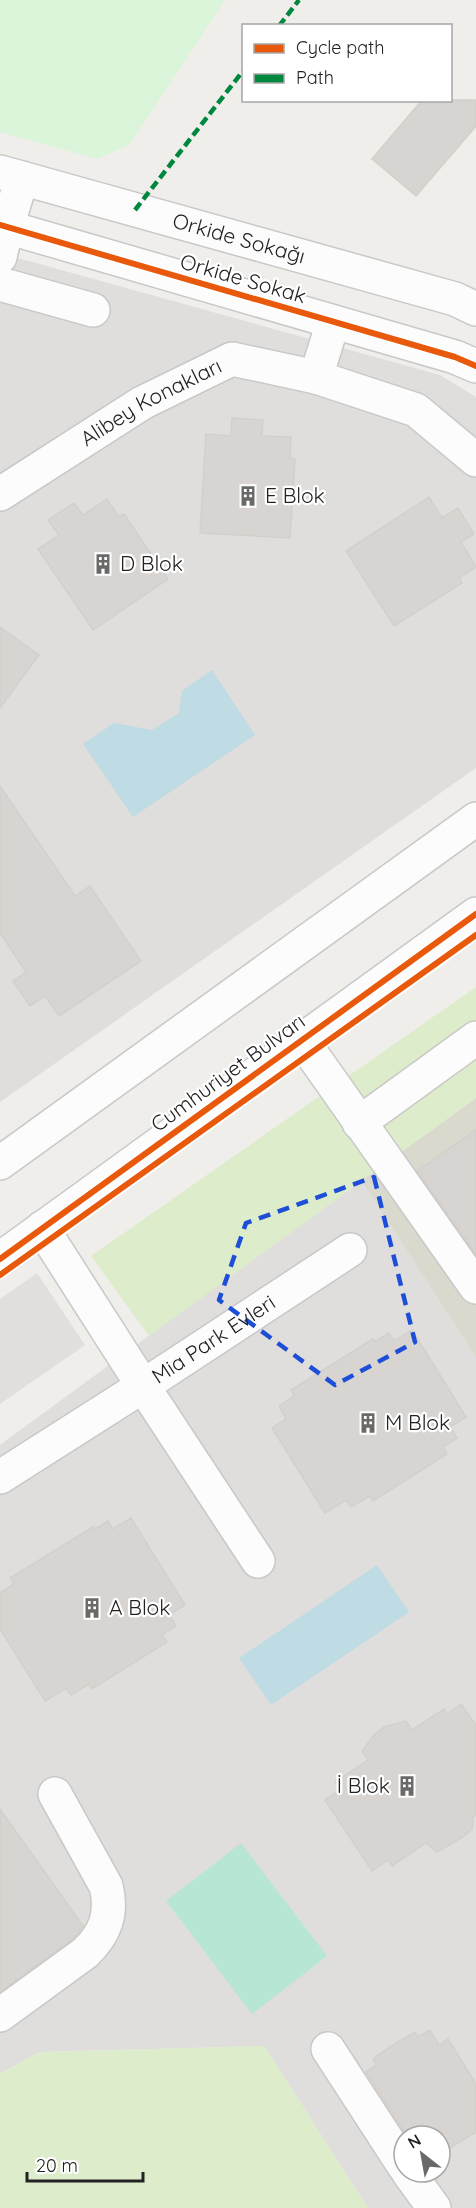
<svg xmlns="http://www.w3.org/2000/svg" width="476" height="2208" font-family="Quicksand,sans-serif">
<rect width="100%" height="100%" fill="#f0eeeb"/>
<g fill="#dfdedc" fill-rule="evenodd">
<polygon points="0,253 440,375 476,397 476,768 0,1102"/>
<path d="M 361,1180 L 476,1357 L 476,2208 L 368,2208 L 264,2046 L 39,2052 L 0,2074 L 0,1445 ZM 404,2136 L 440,2136 L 440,2172 L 404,2172 Z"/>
</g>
<polygon fill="#d9d9cd" points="476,1098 476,1357 361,1180"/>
<g fill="#ddeccb">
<polygon points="476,987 476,1098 149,1336 91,1256"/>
<polygon points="264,2046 368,2208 0,2208 0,2074 39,2052"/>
</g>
<polygon fill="#daf5da" points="0,0 225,0 129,145 97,159 0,132"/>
<polygon fill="#b7e6d2" points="241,1843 327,1956 252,2014 166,1901"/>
<polygon fill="#e0dfde" points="37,1273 85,1345 0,1404 0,1299"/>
<g fill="#bfdbe3">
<polygon points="212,670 255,735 133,817 83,744 114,723 152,730 179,713 182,691"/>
<polygon points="377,1565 409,1612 271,1705 239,1658"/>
</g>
<g fill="#d7d4d2" stroke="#d3d0cc" stroke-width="1.5">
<polygon points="422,100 476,100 476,126 416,196 372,159"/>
<polygon points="232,418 263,420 262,436 291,437 290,458 295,459 290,538 200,533 206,434 231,436"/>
<polygon points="429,497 442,518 458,508 474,534 461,542 476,567 459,578 462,583 394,626 346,551"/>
<polygon points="107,499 119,517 124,514 168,579 93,630 38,549 59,535 48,520 74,503 83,515"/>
<polygon points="0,627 39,655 0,708"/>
<polygon points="0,786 75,896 90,886 141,961 59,1016 45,996 30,1006 13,981 26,972 0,933"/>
<polygon points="476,1130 476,1254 417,1171"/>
<polygon points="412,1330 466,1417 450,1427 457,1438 443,1447 447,1454 373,1501 370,1496 351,1507 346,1500 325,1513 272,1428 286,1419 279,1406 294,1396 291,1390 373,1339 376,1341 389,1333 394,1341"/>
<polygon points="131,1518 185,1605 169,1615 176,1626 162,1635 167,1642 92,1689 89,1684 71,1695 66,1688 45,1701 0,1629 0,1593 14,1584 10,1578 93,1527 95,1529 108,1521 113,1529"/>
<polygon points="461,1704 476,1725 476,1815 473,1817 472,1829 463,1837 437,1852 426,1843 392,1866 388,1860 372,1871 325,1800 340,1790 335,1782 368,1760 362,1751 374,1735 384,1727 406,1721 412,1730 444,1709 447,1714"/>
<polygon points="0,1809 83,1926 73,1939 0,1992"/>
<polygon points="430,2030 439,2045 448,2039 476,2084 476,2132 440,2154 440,2136 407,2136 366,2072 377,2065 373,2059 391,2046 415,2032 418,2037"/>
</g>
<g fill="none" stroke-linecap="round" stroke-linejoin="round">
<g stroke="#c9c8c7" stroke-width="36">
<g id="minor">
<path id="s1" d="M 0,172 L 455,299 L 476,309"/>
<polyline points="0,225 455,357 476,366"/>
<polyline points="0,257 7,227 22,178"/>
<polyline points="0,284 93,310"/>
<polyline points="316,377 416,410 476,460"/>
<path id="s2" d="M 0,494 L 142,403 L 232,359 L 316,377 L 333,322"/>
<polyline points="302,1040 476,1287"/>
<polyline points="359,1123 476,1038"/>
<polyline points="0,1163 476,819"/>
<path id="s3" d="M 42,1228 L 143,1386 L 350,1250"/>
<polyline points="0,1259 476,914"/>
<polyline points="0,1477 143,1386 258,1561"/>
<path d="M 0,2015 L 85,1953 C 105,1934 113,1914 106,1886 L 55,1794"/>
<polyline points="328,2049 404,2166"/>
<polyline points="408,2172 434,2208"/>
</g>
</g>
<use href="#minor" stroke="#fdfcfc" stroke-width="33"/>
<g stroke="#00873e" stroke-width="4.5" stroke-dasharray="9 4.5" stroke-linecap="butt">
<polyline points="279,26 299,0"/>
<polyline points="135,210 243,71"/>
</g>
<g stroke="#fff" stroke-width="10">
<g id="cycleway">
<polyline points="0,225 455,357 476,366"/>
<polyline points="0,1259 476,914"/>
<polyline points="0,1275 476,935"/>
</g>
</g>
<use href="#cycleway" stroke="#e8590c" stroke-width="6"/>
</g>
<path fill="none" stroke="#1d4ed8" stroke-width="4.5" stroke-dasharray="12 8" stroke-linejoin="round" d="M 374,1177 L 415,1342 L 335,1385 L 219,1300 L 246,1223 Z"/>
<defs>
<g id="building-bare" transform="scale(1.62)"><path d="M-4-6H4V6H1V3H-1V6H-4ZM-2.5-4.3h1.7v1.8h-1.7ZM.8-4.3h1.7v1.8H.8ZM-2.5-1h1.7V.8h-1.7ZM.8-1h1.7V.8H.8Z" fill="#6a6968" stroke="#fff" stroke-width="2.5" paint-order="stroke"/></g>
</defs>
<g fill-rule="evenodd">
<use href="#building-bare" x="248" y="496"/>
<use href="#building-bare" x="103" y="564"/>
<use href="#building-bare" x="368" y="1423"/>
<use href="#building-bare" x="92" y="1608"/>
<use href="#building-bare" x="407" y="1786"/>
</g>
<g text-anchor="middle" stroke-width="4.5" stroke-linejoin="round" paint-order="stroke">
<g font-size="21" fill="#222" stroke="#fff">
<text dy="7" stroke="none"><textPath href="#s1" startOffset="248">Orkide Sokağı</textPath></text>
<text transform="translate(243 279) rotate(16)" y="7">Orkide Sokak</text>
<text dy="7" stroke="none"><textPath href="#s2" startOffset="177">Alibey Konakları</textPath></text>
<text transform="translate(228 1073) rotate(-36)" y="7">Cumhuriyet Bulvarı</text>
<text dy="7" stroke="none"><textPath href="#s3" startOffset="272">Mia Park Evleri</textPath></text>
</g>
<g font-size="21" fill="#222" stroke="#fff" text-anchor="start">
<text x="265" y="503">E Blok</text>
<text x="120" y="571">D Blok</text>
<text x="385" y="1430">M Blok</text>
<text x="109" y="1615">A Blok</text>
<text x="390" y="1793" text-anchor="end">İ Blok</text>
</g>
</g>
<rect x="242" y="24" width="210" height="78" fill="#ffffff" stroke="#a7a7a7" stroke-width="1.5"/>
<rect x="254" y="44" width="30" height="9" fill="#e8590c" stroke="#a7a7a7" stroke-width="1.5"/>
<text x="296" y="54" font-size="18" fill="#222222">Cycle path</text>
<rect x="254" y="74" width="30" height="9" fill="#00873e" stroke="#a7a7a7" stroke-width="1.5"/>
<text x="296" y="84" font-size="18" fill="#222222">Path</text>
<g transform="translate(422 2154) rotate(329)"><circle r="28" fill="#ffffff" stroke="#a7a7a7" stroke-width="1.5"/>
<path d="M0-4.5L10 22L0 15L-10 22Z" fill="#6a6968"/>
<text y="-9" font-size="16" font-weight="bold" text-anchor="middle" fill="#222222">N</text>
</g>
<path d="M27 2172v9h116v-9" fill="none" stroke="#222222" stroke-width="3"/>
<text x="36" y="2172" font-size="18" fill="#222222" stroke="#ffffff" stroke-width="4.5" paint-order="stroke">20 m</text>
</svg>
